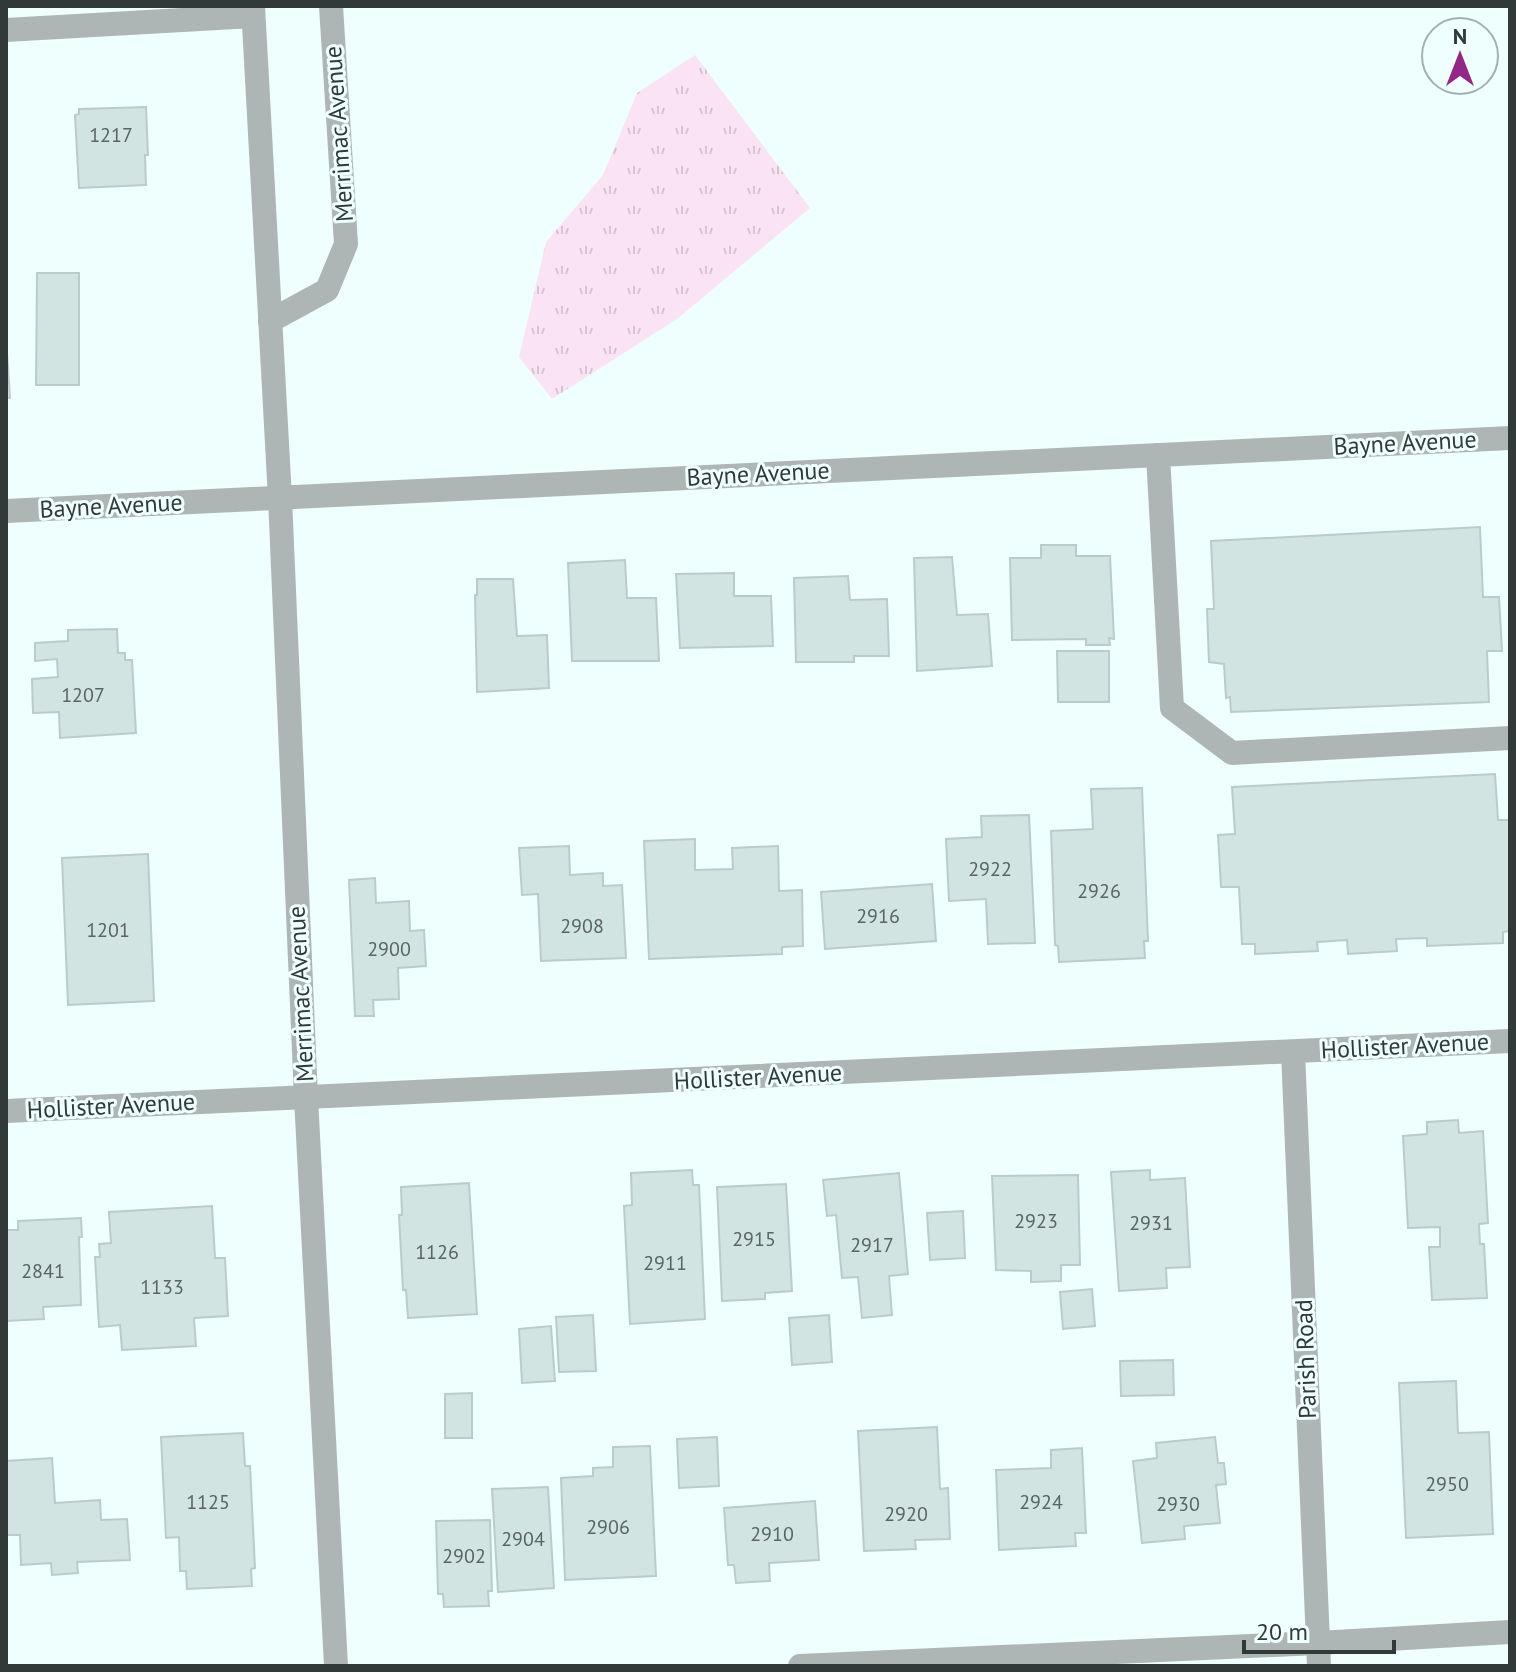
<svg xmlns="http://www.w3.org/2000/svg" width="1516" height="1672" font-family="'PT Sans',sans-serif">
<defs>
<pattern id="grass-tufts" width="24" height="20" patternUnits="userSpaceOnUse" patternTransform="scale(2)"><rect width="24" height="20" fill="#fae3f5"/><path d="M3 7l-1-3M5 7V3M7 7l1-3M15 17l-1-3M17 17v-4M19 17l1-3" fill="none" stroke="#d7c4d3"/></pattern>
</defs>
<rect width="100%" height="100%" fill="#effffd"/>
<polygon fill="url(#grass-tufts)" points="695,55 810,208 677,319 552,399 519,357 546,242 603,175 637,93"/>
<g fill="#d1e4e2" stroke="#baccca" stroke-width="2">
<polygon points="146,107 148,155 145,155 146,185 79,188 75,115 79,114 79,109"/>
<polygon points="37,273 79,273 79,385 36,385"/>
<polygon points="6,337 10,398 6,398"/>
<polygon points="1480,527 1483,597 1499,597 1502,651 1487,651 1489,702 1231,712 1230,697 1226,698 1224,664 1209,662 1207,609 1214,609 1211,541"/>
<polygon points="1041,545 1076,545 1076,556 1110,556 1114,639 1109,638 1110,645 1086,645 1086,639 1012,640 1010,558 1041,558"/>
<polygon points="952,557 957,615 988,614 992,666 917,671 914,558"/>
<polygon points="625,560 627,598 656,598 659,661 572,661 568,563"/>
<polygon points="734,573 734,596 771,596 773,646 680,648 676,574"/>
<polygon points="848,576 850,600 887,599 889,656 854,656 854,662 796,662 794,578"/>
<polygon points="477,579 513,579 517,636 547,635 549,688 477,692 475,595 477,595"/>
<polygon points="117,629 118,653 125,653 125,660 132,660 136,733 60,738 59,712 33,713 32,679 58,677 57,659 35,661 35,643 68,641 68,630"/>
<polygon points="1057,651 1109,651 1109,702 1058,702"/>
<polygon points="1495,774 1498,820 1510,820 1510,931 1503,932 1503,943 1427,946 1427,938 1396,939 1397,951 1348,954 1347,940 1317,942 1318,951 1255,954 1255,944 1242,944 1239,887 1221,887 1218,835 1235,834 1232,787"/>
<polygon points="1142,788 1148,941 1144,941 1145,958 1059,962 1058,946 1055,945 1051,831 1093,829 1091,789"/>
<polygon points="1029,815 1035,943 988,944 986,899 949,901 946,839 982,837 981,816"/>
<polygon points="695,839 695,870 733,869 732,848 778,846 779,891 802,890 803,946 782,947 782,954 649,959 644,841"/>
<polygon points="569,846 570,875 603,873 603,886 622,885 626,958 541,961 538,894 522,895 519,848"/>
<polygon points="148,854 154,1001 68,1005 62,858"/>
<polygon points="375,878 376,903 409,901 410,931 424,930 426,966 398,968 399,999 373,1000 374,1016 355,1016 349,880"/>
<polygon points="932,884 936,941 825,949 821,892"/>
<polygon points="1458,1120 1459,1133 1483,1131 1488,1223 1479,1224 1480,1244 1484,1244 1487,1298 1432,1300 1429,1247 1440,1247 1440,1227 1408,1228 1403,1136 1427,1134 1427,1122"/>
<polygon points="692,1170 693,1185 699,1185 705,1319 630,1324 624,1206 632,1205 631,1173"/>
<polygon points="1150,1170 1150,1180 1185,1178 1190,1267 1166,1268 1167,1288 1119,1291 1111,1172"/>
<polygon points="899,1173 908,1274 889,1276 892,1315 862,1318 858,1277 842,1278 836,1215 827,1216 823,1180"/>
<polygon points="1078,1175 1080,1265 1061,1265 1061,1281 1031,1282 1031,1271 996,1270 992,1176"/>
<polygon points="469,1183 477,1314 408,1318 406,1290 403,1290 399,1215 402,1215 401,1187"/>
<polygon points="786,1184 792,1291 765,1293 765,1299 722,1301 717,1187"/>
<polygon points="212,1206 215,1258 225,1258 228,1316 194,1318 196,1346 122,1350 120,1325 99,1327 95,1257 100,1257 99,1244 111,1243 109,1212"/>
<polygon points="963,1211 965,1258 930,1260 927,1213"/>
<polygon points="81,1218 82,1237 79,1237 81,1305 43,1307 44,1319 6,1321 6,1230 18,1230 18,1221"/>
<polygon points="1092,1289 1095,1326 1063,1329 1060,1292"/>
<polygon points="593,1315 596,1371 559,1372 556,1317"/>
<polygon points="829,1315 832,1362 792,1365 789,1318"/>
<polygon points="551,1326 555,1381 522,1383 519,1329"/>
<polygon points="1173,1360 1174,1395 1121,1396 1120,1361"/>
<polygon points="1456,1381 1458,1433 1489,1432 1493,1534 1406,1538 1399,1383"/>
<polygon points="472,1393 472,1438 445,1438 445,1394"/>
<polygon points="937,1427 940,1489 948,1488 950,1539 915,1540 916,1549 864,1551 858,1431"/>
<polygon points="243,1433 245,1466 250,1466 255,1568 251,1569 252,1586 187,1589 186,1571 180,1571 179,1537 166,1538 161,1437"/>
<polygon points="717,1437 719,1486 679,1488 677,1439"/>
<polygon points="1215,1437 1218,1463 1224,1463 1226,1484 1216,1485 1220,1523 1184,1526 1185,1539 1142,1543 1133,1461 1157,1458 1156,1443"/>
<polygon points="650,1446 656,1576 565,1580 561,1478 593,1476 593,1468 613,1467 613,1447"/>
<polygon points="1082,1448 1086,1533 1075,1533 1076,1546 999,1550 996,1470 1051,1468 1051,1450"/>
<polygon points="52,1458 55,1503 100,1500 101,1520 127,1519 130,1560 77,1562 78,1573 52,1575 51,1563 21,1565 20,1535 6,1535 6,1461"/>
<polygon points="548,1487 554,1588 498,1592 492,1489"/>
<polygon points="815,1501 819,1560 769,1563 770,1581 736,1583 734,1565 728,1565 724,1508"/>
<polygon points="490,1520 492,1591 488,1591 489,1606 444,1607 443,1594 438,1594 436,1521"/>
</g>
<g fill="none" stroke-linecap="round" stroke-linejoin="round">
<g stroke="#aeb6b5" stroke-width="24">
<polyline points="253,6 280,498 306,1098 336,1666"/>
<polyline points="6,30 253,16"/>
<polyline points="270,321 327,290 346,244 331,6"/>
<polyline points="1158,455 1172,708 1232,753 1510,738"/>
<polyline points="6,511 1510,438"/>
<polyline points="1293,1052 1319,1666"/>
<polyline points="6,1111 1510,1041"/>
<polyline points="800,1666 1318,1643 1510,1632"/>
</g>
</g>
<g text-anchor="middle" stroke-width="6" stroke-linejoin="round" paint-order="stroke">
<g font-size="20" fill="#5a6463">
<text x="111" y="142">1217</text>
<text x="83" y="702">1207</text>
<text x="990" y="876">2922</text>
<text x="1099" y="898">2926</text>
<text x="878" y="923">2916</text>
<text x="582" y="933">2908</text>
<text x="108" y="937">1201</text>
<text x="389" y="956">2900</text>
<text x="1036" y="1228">2923</text>
<text x="1151" y="1230">2931</text>
<text x="754" y="1246">2915</text>
<text x="872" y="1252">2917</text>
<text x="437" y="1259">1126</text>
<text x="665" y="1270">2911</text>
<text x="43" y="1278">2841</text>
<text x="162" y="1294">1133</text>
<text x="1447" y="1491">2950</text>
<text x="208" y="1509">1125</text>
<text x="1041" y="1509">2924</text>
<text x="1178" y="1511">2930</text>
<text x="906" y="1521">2920</text>
<text x="608" y="1534">2906</text>
<text x="772" y="1541">2910</text>
<text x="523" y="1546">2904</text>
<text x="464" y="1563">2902</text>
</g>
<g font-size="24" fill="#323a39" stroke="#effffd">
<text transform="translate(339 134) rotate(-94)" y="8">Merrimac Avenue</text>
<text transform="translate(1405 443) rotate(-3)" y="8">Bayne Avenue</text>
<text transform="translate(758 474) rotate(-3)" y="8">Bayne Avenue</text>
<text transform="translate(111 506) rotate(-3)" y="8">Bayne Avenue</text>
<text transform="translate(301 994) rotate(-93)" y="8">Merrimac Avenue</text>
<text transform="translate(1405 1046) rotate(-3)" y="8">Hollister Avenue</text>
<text transform="translate(758 1077) rotate(-3)" y="8">Hollister Avenue</text>
<text transform="translate(111 1106) rotate(-3)" y="8">Hollister Avenue</text>
<text transform="translate(1306 1359) rotate(-92)" y="8">Parish Road</text>
</g>
</g>
<rect width="1516" height="1672" fill="none" stroke="#323a39" stroke-width="16"/>
<g transform="translate(1460 56)"><circle r="38" fill="#effffd" stroke="#a3b0af" stroke-width="2"/>
<path d="M0-6L14 30L0 20L-14 30Z" fill="#942687"/>
<text y="-12" font-size="22" font-weight="bold" text-anchor="middle" fill="#323a39">N</text>
</g>
<path d="M1244 1640v12h150v-12" fill="none" stroke="#323a39" stroke-width="4"/>
<text x="1256" y="1640" font-size="24" fill="#323a39" stroke="#effffd" stroke-width="6" paint-order="stroke">20 m</text>
</svg>
